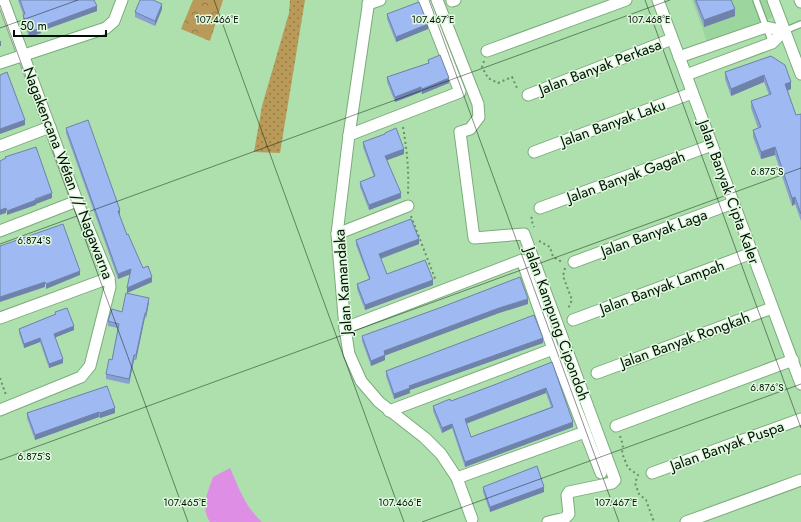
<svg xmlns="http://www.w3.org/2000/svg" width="801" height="522" font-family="Jost,sans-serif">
<defs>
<pattern id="grass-dots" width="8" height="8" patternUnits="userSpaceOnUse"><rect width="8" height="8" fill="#b99a59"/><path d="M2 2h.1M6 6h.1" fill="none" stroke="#947c47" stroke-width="1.8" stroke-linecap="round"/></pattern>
<pattern id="forest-crowns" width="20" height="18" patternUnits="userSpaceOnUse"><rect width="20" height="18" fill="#b99a59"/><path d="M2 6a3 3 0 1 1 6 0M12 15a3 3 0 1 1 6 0" fill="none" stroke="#947c47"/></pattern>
</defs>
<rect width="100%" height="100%" fill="#ade0ad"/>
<polygon fill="#9cd59d" points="692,0 768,0 774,17 707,42"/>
<polygon fill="url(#grass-dots)" points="290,0 305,0 280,153 254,152 262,106 289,13"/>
<polygon fill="url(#forest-crowns)" points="193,0 223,0 210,41 181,29"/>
<path fill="#df8ee5" d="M 230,468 C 239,488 245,507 262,522 L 210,522 C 200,507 208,492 213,477 Z"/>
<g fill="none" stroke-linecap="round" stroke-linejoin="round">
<g stroke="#7bab7b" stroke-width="8">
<g id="service">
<polyline points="756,0 772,43"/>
<polyline points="784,31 801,24"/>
</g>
</g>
<g stroke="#7bab7b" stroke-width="13">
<g id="minor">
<polyline points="369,0 349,135 337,234 345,328 349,354 361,381 379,402 425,438 441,454 457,478 472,519"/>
<polyline points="437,0 478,104 479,117 470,129 460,132 474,238 524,234 615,480 612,483 569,492 567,495 569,514 565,518 548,522"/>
<polyline points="658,0 801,384"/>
<polyline points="773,0 801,74"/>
<polyline points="800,0 801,2"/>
<polyline points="452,1 455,0"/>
<polyline points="368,4 380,0"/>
<polyline points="487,51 626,0"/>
<polyline points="679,57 766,27 784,31"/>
<polyline points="0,63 106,28 114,21 122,0"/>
<polyline points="686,75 772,43 784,31"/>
<polyline points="528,95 672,39"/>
<polyline points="349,135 460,92 424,0"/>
<polyline points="0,146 50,127"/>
<polyline points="534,152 692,93"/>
<polyline points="540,208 712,145"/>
<polyline points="0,231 77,201"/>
<polyline points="337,234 408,206"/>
<polyline points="574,262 733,203"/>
<polyline points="0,318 109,278"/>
<polyline points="573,320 752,253"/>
<polyline points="345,328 522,260 553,349 601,473"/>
<polyline points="597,373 772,308"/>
<polyline points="0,410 81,377 90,366 110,287 109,278 77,201 3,0"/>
<polyline points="389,411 553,349"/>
<polyline points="616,426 793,360"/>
<polyline points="652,473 801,419"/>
<polyline points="457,478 585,432"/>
<polyline points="686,522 801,480"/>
</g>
</g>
<g stroke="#698e69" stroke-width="2" stroke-dasharray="2 3" stroke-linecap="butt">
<polyline points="484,61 482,67 488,78 498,83 512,77 518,90"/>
<path d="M 403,127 C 407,150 409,171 408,194"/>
<polyline points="411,216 436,281"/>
<polyline points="532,217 531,219 534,227"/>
<polyline points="539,241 550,247 553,257 562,262"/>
<polyline points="565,268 563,276 572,300 568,309"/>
<polyline points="0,378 6,395"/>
<polyline points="620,436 623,445 622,453 628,468 638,475 635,483 639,494 646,500 654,522"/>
</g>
<use href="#service" stroke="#fff" stroke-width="5.5"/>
<use href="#minor" stroke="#fff" stroke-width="11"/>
</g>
<g fill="#89a0d1" fill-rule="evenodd">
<polygon points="18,0 94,0 97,11 41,31 41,33 29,37 23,20 23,14"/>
<polygon points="694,0 731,0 735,16 704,27"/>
<polygon points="162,9 155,26 135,17 135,12"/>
<polygon points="387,14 428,29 396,42 387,19"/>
<polygon points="771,56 791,89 787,91 796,115 801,114 801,221 795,204 792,206 775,155 761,159 753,137 753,130 758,128 751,108 751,101 769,95 764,82 731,96 725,79 725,72"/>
<polygon points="428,60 449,83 422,94 421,92 395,102 387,82 387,77 428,63"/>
<polygon points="66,128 120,215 119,215 127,235 143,268 152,282 127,293 130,274 118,279 66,133"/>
<polygon points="385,133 404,154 387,160 401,198 369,210 360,187 360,182 374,177 363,147 363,142 385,134"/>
<polygon points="356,240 419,244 381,259 387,274 433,285 365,310 357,289 357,284 369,279 356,245"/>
<polygon points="149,302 146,318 145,317 136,360 134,360 129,384 106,379 106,374 112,360 118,328 108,326 108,321"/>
<polygon points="528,304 499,313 385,355 385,360 371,366 362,341 362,336"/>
<polygon points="55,312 74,330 55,337 63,363 49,368 40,342 24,348 19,333 19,329 55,315"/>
<polygon points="543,343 410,390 410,393 394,399 386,376 386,371"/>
<path d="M 552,362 L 573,427 L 465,467 L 452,428 L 442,433 L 433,411 L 433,406 L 451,401 L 494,385 ZM 546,393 L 551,407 L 471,437 L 466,424 Z"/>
<polygon points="107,386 115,413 100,418 99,417 35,440 27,418 27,413"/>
<polygon points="483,487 544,492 490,512 483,492"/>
</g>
<g fill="#6f82aa">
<polygon points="162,4 162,9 155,26 155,21"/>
<polygon points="97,6 97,11 41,31 41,33 29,37 29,32 40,27"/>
<polygon points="735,9 735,16 704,27 704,20"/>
<polygon points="428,24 428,29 396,42 396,37"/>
<rect x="0" y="41" width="1" height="5"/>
<polygon points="764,75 764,82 731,96 731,89"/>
<polygon points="449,78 449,83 422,94 422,89"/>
<polygon points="791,82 791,89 785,92 785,84"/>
<polygon points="421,87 421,92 395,102 395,97"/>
<polygon points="25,120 25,125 0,134 0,129"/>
<polygon points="775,147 775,155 761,159 761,152"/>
<polygon points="404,149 404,154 385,161 385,156"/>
<polygon points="52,193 52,198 36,204 36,205 7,215 7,211"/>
<polygon points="401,193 401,198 369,210 369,205"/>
<polygon points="795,197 795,204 792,206 792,198"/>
<polygon points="6,208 6,213 0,215 0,210"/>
<polygon points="120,210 120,215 118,216 118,211"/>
<polygon points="419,239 419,244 379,259 379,254"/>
<polygon points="131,269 131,274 118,279 118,274"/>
<polygon points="80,271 80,275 46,289 46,284"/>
<polygon points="152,277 152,282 127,293 127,288"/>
<polygon points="433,280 433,285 365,310 365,305"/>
<polygon points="45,282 45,287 0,302 0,297"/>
<polygon points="149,298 149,302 146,318 146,313"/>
<polygon points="528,299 528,304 499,313 384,356 384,351 499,308"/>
<polygon points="145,313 145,317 136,360 136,355"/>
<polygon points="74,326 74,330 54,338 54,334"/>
<polygon points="40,338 40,342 24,348 24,344"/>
<polygon points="543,338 543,343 410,390 410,393 394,399 394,394 409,386"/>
<polygon points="134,355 134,360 129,384 129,379"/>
<polygon points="385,355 385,360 371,366 371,361"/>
<polygon points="63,359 63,363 49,368 49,364"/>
<polygon points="546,388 546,393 465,424 465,419"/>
<polygon points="115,408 115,413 100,418 100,413"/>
<polygon points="99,412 99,417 35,440 35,435"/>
<polygon points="573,422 573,427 465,467 465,462"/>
<polygon points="452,424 452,428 442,433 442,428"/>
<polygon points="544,487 544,492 490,512 490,507"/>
</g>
<g fill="#9fbaf3" stroke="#6f82aa" fill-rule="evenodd">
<polygon points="20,0 94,0 97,6 40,27 41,28 29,32 23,15 25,14"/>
<polygon points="140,0 153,0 162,4 155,21 135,12"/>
<polygon points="696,0 731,0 735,9 704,20"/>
<polygon points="419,2 428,24 396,37 387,14"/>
<polygon points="440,55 449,78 422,89 421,87 395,97 387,77 429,63 428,60"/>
<polygon points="771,56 785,65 791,82 785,84 796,115 801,114 801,214 795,197 792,198 775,147 761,152 753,130 761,127 751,101 771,94 764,75 731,89 725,72"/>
<polygon points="7,72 25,120 0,129 0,75"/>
<polygon points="88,120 120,210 118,211 127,235 128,234 143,268 148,266 152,277 127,288 131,269 118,274 66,128"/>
<polygon points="396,128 404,149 385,156 401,193 369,205 360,182 375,176 363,142 385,134 385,133"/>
<polygon points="36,147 52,193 35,199 36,200 7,211 6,208 0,210 0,161 6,158 5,157"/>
<polygon points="411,219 419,239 379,254 387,274 425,260 433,280 365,305 357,284 370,279 356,240"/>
<polygon points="63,224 80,271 46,284 45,282 0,297 0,246"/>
<polygon points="520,277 528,299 499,308 384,351 385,355 371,361 362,336 442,307"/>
<polygon points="126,293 149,298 146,313 145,313 136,355 134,355 129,379 106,374 109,359 112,360 119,324 108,321 112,309 122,312"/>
<polygon points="67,308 74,326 54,334 63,359 49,364 40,338 24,344 19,329 56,314 55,312"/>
<polygon points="534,315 543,338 409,386 410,388 394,394 386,371"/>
<path d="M 552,362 L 573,422 L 465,462 L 452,424 L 442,428 L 433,406 L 450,399 L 451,401 L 494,385 ZM 546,388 L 553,407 L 471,437 L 465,419 Z"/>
<polygon points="107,386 115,408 100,413 99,412 35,435 27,413"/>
<polygon points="537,466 544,487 490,507 483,487"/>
</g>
<path fill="none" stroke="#011002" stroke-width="1" stroke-opacity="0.45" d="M 214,0 L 404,522M 429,0 L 619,522M 645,0 L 801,428M 0,5 L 188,522M 0,28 L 78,0M 0,244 L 670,0M 0,460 L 801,168M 422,522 L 801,384"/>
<g text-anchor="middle" stroke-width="3" stroke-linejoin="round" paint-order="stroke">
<g font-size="15" fill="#011002" stroke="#e0f9df">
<text transform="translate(600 67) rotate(-21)" y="5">Jalan Banyak Perkasa</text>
<text transform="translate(613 123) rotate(-20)" y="5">Jalan Banyak Laku</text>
<text transform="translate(68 173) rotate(69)" y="5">Nagakencana Wétan // Nagawarna</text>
<text transform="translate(626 177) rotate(-20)" y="5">Jalan Banyak Gagah</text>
<text transform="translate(729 192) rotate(70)" y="5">Jalan Banyak Cipta Kaler</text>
<text transform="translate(654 233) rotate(-20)" y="5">Jalan Banyak Laga</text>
<text transform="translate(343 282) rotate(-94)" y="5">Jalan Kamandaka</text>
<text transform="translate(662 287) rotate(-20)" y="5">Jalan Banyak Lampah</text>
<text transform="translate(557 324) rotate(70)" y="5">Jalan Kampung Cipondoh</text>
<text transform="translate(685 340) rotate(-20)" y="5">Jalan Banyak Rongkah</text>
<text transform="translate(727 446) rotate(-20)" y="5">Jalan Banyak Puspa</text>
</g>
</g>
<g font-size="10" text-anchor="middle" fill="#011002" stroke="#e0f9df" stroke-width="3" stroke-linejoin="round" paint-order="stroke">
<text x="217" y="23">107.466°E</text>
<text x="433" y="23">107.467°E</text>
<text x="649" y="23">107.468°E</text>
<text x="767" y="175">6.875°S</text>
<text x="34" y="244">6.874°S</text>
<text x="767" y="391">6.876°S</text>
<text x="34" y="460">6.875°S</text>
<text x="185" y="506">107.465°E</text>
<text x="400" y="506">107.466°E</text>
<text x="616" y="506">107.467°E</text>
</g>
<path d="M14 30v6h92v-6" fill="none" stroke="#011002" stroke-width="2"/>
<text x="20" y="30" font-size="12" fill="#011002" stroke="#e0f9df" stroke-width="3" paint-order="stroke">50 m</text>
</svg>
